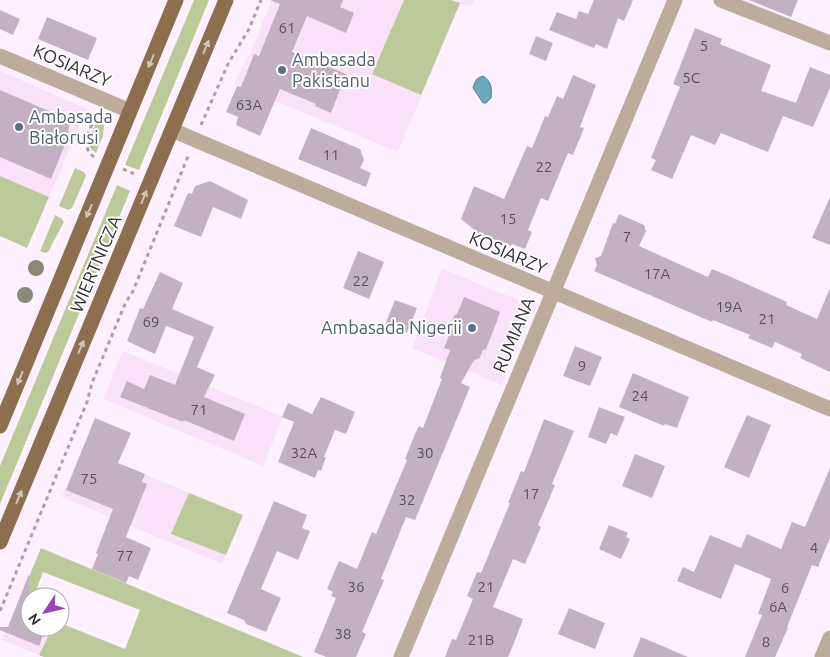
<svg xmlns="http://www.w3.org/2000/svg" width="830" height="657" viewBox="0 0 830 657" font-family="Ubuntu,sans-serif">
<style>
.built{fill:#fae1fa}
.green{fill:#bcca99}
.water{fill:#6ba7bd;stroke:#5a8294}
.building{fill:#c3b1c3}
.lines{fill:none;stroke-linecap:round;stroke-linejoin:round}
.path{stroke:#aa9faa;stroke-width:3;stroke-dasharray:4 4;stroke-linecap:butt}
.minor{stroke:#bdac9b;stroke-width:15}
.major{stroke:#8d6e4f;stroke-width:15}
.tree{fill:#8a8879}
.oneway{fill:#d1c5b9}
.service-dot{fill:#5c6f8a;stroke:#fff;stroke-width:2}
.labels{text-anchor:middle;stroke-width:4;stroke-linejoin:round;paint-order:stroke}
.number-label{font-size:15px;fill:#584e58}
.service-label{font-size:18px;fill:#4e5e75;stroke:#fff;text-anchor:start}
.street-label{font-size:18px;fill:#342d34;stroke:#fff}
</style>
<rect width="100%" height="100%" fill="#fff0ff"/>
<path class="built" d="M272,0H474L471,7L460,4L398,152L234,84L249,56Z
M0,71L87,109L49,197L0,176Z
M442,269L528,304L531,311L502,385L412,348Z
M123,351L283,417L263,466L103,399Z
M82,448L243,515L222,564L62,497Z
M40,589L64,598L60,610V597H30V627H53L39,655L2,640L23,591L37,592Z"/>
<path class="green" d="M194,0H209L139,170L125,165Z
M404,0H451L460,3L421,95L372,74Z
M97,121L104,125L103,136L96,153L90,148L89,139Z
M75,168L84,172L86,176L72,208L68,210L59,206Z
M0,176L49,197L27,248L0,236Z
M117,185L130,191L0,504V466Z
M55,215L62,219L64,222L48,252L45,253L40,251Z
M189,493L243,515L226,555L171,534Z
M41,548L303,657H44L39,655L53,627H60V623L125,649L140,610L43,572L37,588L40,589L31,593L23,591Z"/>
<path class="water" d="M483,76C492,82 492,88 491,98L486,103H483L473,88C475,81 476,78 483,76Z"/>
<path class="building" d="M270,0H343L340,7L354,13L346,33L307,16L292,52L346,74L331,113L315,106L316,104L280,89L260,136L236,125L238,117L226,112L237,86L241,87L254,54L259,56L280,4Z
M594,0H633L624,21L618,18L607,49L596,44L594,48L549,30L557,12L576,19L579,11L588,14Z
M749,0H798L791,17Z
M0,10L20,19L13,35L0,29Z
M47,17L97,38L88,60L38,39Z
M695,28L722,39L720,44L771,65L761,91L796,103L810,67L830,75V88L813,127L783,116L768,152L721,133L715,145L691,135L672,179L651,170L656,160L651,158L680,87L673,84Z
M536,36L553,43L546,61L529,54Z
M573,75L596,85L580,127L584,128L573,155L568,153L548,201L541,198L528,230L532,232L525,249L512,244L511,246L478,233L461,219L474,186L504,199L527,146L532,148L545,116L548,117L557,96L563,99Z
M0,90L65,118L63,122L69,125L68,137L51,179L0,157Z
M311,128L360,149L364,160L360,168L371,173L366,187L298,159Z
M210,181L248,200L241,219L213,207L201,237L174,226L188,193L192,194L195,186Z
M830,197V245L812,238Z
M619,214L644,225L646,231L639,246L708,277L712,269L731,277L787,302L786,305L817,319L830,288V372L800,358L802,354L775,342L772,348L748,338L750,335L713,320L712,322L594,271L597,265L595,258L601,256L613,223L615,224Z
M358,251L384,262L369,299L343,288Z
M160,272L183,283L172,309L214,327L197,367L215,375L204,397L245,414L234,441L184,420L183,422L120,397L127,381L144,389L150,375L175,385L194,337L166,326L155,354L127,341L140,308L143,309Z
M464,297L500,312L497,321L486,349L483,350L479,359L474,360L461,383L470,387L415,520L406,517L381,579L384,580L362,632L366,634L356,657H326L314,652L336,598L331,596L333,592L327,589L339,561L357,569L372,532L376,534L407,460L405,459L415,434L419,426L423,428L442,379L440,378L450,350L444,348L452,328L451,324L454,316L457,314Z
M395,300L417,308L407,333L385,325Z
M575,346L602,357L590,386L563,376Z
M633,373L689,397L677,428L665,424L664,426L619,407Z
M321,397L355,412L346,434L335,430L324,457H326L321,471L318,470L315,478L278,462L294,422L282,417L288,403L312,414Z
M599,407L625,417L617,436L611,433L606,444L588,437Z
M747,415L771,425L749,478L724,467Z
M95,418L131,433L118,463L145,474L142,482L147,484L126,537L151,548L138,580L129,576L126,583L92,569L98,554L96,553L113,509L66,490Z
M544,419L574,431L552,484L555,485L538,525L541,527L525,564L513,559L493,607L523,619L514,643L508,657H445L452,639L456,640L473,599L467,596L477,572L481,573L510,503H508L521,471L524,472Z
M635,454L665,466L652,498L622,486Z
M830,468V538L818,567L812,565L787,627L788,628L775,657H745L762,615L758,614L771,579L735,564L721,599L677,581L683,567L694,572L710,535L741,548L747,534L781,549L792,522L805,527Z
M274,501L307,515L302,528L310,531L298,560L277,551L261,589L281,598L266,632L246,624L244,620L227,613Z
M609,525L628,533L626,537L630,539L621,559L599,549Z
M29,574L30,627H46L39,646L0,630V627H8Z
M569,608L605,623L595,649L558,634Z
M641,637L688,657H633Z"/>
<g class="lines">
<path class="path" d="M201,125L228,64L249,29L261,0
M94,157C78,146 92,126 97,113
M123,169L135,174
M0,611L87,402L92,383L125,304L133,291L189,154"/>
<path class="minor" d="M721,0L830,43
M0,56L130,111
M172,130L830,409
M401,657L675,0
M822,657L830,638"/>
<path class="major" d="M0,426L176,0
M0,542L226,0"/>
</g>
<g class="tree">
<circle cx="36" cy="268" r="8"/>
<circle cx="25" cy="295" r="8"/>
</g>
<defs><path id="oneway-solid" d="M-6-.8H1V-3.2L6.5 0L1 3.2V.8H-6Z" transform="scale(1.25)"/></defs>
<g class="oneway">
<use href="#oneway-solid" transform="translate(206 47) rotate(-67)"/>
<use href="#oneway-solid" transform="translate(151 61) rotate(113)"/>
<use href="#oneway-solid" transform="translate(144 197) rotate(-68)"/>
<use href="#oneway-solid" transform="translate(89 211) rotate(113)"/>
<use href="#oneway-solid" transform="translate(81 347) rotate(-67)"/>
<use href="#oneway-solid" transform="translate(20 378) rotate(112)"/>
<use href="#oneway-solid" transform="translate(19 497) rotate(-67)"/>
</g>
<g class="service-dot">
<circle cx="282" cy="70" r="5"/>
<circle cx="19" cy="127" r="5"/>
<circle cx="472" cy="328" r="5"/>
</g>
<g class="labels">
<g class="number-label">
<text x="287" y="33">61</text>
<text x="704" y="51">5</text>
<text x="691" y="83">5C</text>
<text x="249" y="110">63A</text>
<text x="331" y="160">11</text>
<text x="544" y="172">22</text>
<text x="508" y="224">15</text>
<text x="627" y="242">7</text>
<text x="657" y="279">17A</text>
<text x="361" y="286">22</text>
<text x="729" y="312">19A</text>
<text x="767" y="324">21</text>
<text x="151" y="327">69</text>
<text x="582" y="371">9</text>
<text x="640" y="401">24</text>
<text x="199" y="415">71</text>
<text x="304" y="458">32A</text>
<text x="425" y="458">30</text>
<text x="89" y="484">75</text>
<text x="531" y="499">17</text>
<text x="407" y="505">32</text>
<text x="814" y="553">4</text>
<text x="125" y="561">77</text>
<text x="356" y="592">36</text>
<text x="486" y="592">21</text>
<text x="785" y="593">6</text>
<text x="778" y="612">6A</text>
<text x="343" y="639">38</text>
<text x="481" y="645">21B</text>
<text x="766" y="647">8</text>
</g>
<g class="service-label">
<text x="292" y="66">Ambasada<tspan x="292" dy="21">Pakistanu</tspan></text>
<text x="29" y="123">Ambasada<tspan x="29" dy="21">Białorusi</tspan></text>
<text x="462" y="334" text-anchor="end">Ambasada Nigerii</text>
</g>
<g class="street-label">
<text transform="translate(72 66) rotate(23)" y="6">KOSIARZY</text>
<text transform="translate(508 253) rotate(23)" y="6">KOSIARZY</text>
<text transform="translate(96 264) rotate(-67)" y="6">WIERTNICZA</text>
<text transform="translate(514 335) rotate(-67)" y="6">RUMIANA</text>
</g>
</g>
<g transform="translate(45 612) rotate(235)"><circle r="24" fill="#ffffff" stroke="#aeabae"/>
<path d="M0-4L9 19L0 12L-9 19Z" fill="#9847b7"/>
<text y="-8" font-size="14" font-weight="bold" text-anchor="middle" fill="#342d34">N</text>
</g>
</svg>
